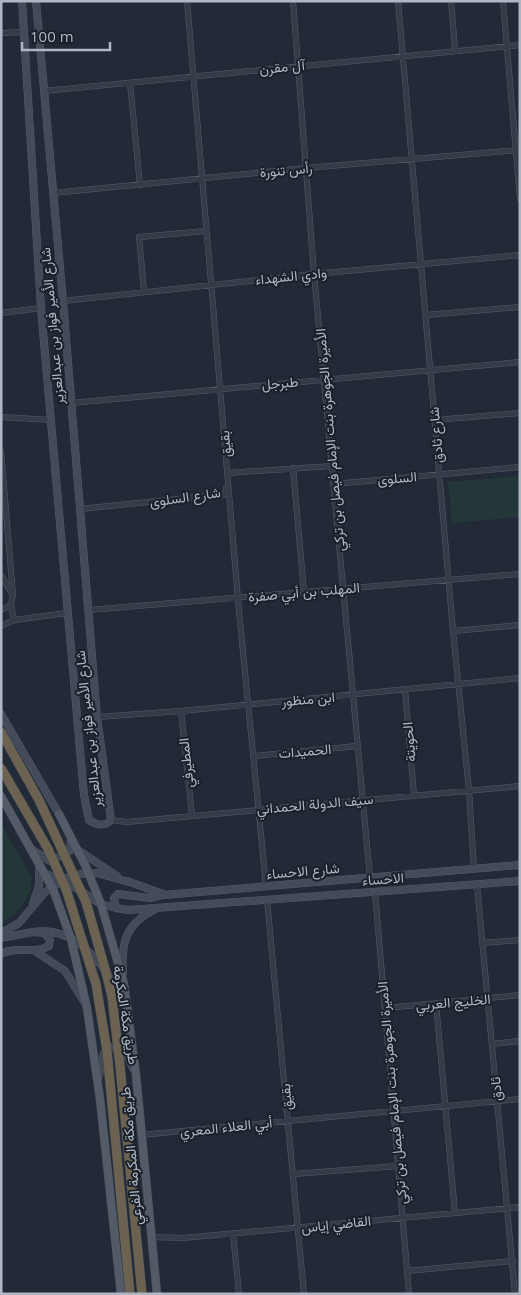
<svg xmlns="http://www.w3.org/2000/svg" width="521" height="1295" viewBox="0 0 521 1295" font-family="'Open Sans',Vazirmatn,sans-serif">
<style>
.green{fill:#243738}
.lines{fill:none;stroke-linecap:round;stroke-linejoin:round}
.minor-casing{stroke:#525a64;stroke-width:6}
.secondary-casing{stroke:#525a64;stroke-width:8}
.primary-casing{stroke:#3e4550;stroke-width:9}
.minor{stroke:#353c47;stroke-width:5}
.secondary{stroke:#434b5a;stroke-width:7}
.primary{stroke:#535b67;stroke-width:8}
.motorway-bridge-casing{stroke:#3f4751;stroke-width:10;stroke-linecap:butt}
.motorway-bridge{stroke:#6c6252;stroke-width:9}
.labels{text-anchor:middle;stroke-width:4;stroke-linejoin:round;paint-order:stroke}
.street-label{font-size:14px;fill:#afb7c3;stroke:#1a212b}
</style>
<rect width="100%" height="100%" fill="#212a36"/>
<path class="green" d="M520,476V517L452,523L448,482Z
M1,824L32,877L30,892L20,909L1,925Z"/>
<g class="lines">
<g class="minor-casing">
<path id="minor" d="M187,1L239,611L266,886
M293,1L314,274L370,878
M398,1L453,631L469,791L474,869
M451,1L455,50
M503,1L520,199
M1,33L24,32
M130,83L140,185
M44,91L520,45
M53,193L306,168L520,150
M144,291L139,237L206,231
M63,301L314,274L520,255
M1,313L41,308
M426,315L520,307
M71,403L520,362
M1,417L51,420
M435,420L520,413
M1,451L13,595L11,605L14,620
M293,468L304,592
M227,474V473L332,466
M334,484L520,467
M80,509L226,494V488
M1,575L11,592
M1,610L11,605
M89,610L520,574
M1,626L14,620L67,613
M453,631L520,625
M405,690L414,795
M181,711L192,815
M97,717L181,711L520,678
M253,756L357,746
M111,820L127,822L520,786
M477,885L515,1294
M375,892L409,1294
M267,900L304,1294
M483,943L520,940
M436,1003L455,1213
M386,1008L520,995
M492,1044L520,1041
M141,1135L520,1099
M293,1174L398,1166
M233,1233L239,1294
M151,1237L183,1238L520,1207
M407,1271L513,1261"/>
</g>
<g class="secondary-casing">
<path id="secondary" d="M22,1L41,308L84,795L89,820C96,825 105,827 111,820L97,717L63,301L36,1
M1,714L59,814
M31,849L50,861L70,851L71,837
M78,850L117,876
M520,865L163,895L150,898L118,894L114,898L116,908L128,910L520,881
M43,872L77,889L101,904L116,908
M127,881L163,894
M33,903L39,886V865
M33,932C78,925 106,968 125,1002
M1,933L19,923L45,892L67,878L80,874L97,873L129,882
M1,938L33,932L44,933L50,939L49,946C34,955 17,945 1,954
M35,951L65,971L85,1003
M123,973C121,944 125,924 154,910
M98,1079L104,1053L113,1047L124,1049L134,1070"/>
</g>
<g class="primary-casing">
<path id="primary" d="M1,796L53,889L71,939L87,1008L100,1099L121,1294
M59,814L86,867L101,904L124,984L136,1075L157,1294"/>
</g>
<use href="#minor" class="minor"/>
<use href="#secondary" class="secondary"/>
<use href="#primary" class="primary"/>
<g class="motorway-bridge-casing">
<path id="motorway-bridge" d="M1,732L39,800L86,902L107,976L112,997L120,1066L142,1294
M1,768L48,849L66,889L96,984L107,1051L130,1294"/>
</g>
<use href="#motorway-bridge" class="motorway-bridge"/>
</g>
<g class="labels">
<g class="street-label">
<text transform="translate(282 67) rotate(-6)" y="5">آل مقرن</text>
<text transform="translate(286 170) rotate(-5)" y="5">رأس تنورة</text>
<text transform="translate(291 276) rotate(-6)" y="5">وادي الشهداء</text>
<text transform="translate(52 326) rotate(-95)" y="5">شارع الأمير فواز بن عبدالعزير</text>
<text transform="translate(280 383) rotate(-5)" y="5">طبرجل</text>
<text transform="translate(436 435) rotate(-95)" y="5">شارع ثادق</text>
<text transform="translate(330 440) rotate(-95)" y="5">الأميرة الجوهرة بنت الإمام فيصل بن تركي</text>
<text transform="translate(225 444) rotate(-94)" y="5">بقيق</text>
<text transform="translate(397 478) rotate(-5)" y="5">السلوى</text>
<text transform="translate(185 497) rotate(-8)" y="5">شارع السلوى</text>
<text transform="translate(304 592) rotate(-5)" y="5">المهلب بن أبي صفرة</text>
<text transform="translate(308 699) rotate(-5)" y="5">ابن منظور</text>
<text transform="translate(88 729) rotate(-96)" y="5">شارع الأمير فواز بن عبدالعزير</text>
<text transform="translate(409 742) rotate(-95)" y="5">الحويتة</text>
<text transform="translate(305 751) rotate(-5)" y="5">الحميدات</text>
<text transform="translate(186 763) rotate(-96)" y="5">المطيرفي</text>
<text transform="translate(315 804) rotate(-5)" y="5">سيف الدولة الحمداني</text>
<text transform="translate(303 871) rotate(-5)" y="5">شارع الاحساء</text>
<text transform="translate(383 879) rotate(-4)" y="5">الاحساء</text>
<text transform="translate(453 1002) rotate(-5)" y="5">الخليج العربي</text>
<text transform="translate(126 1015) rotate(81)" y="5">طريق مكة المكرمة</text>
<text transform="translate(496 1089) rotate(-95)" y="5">ثادق</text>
<text transform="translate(392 1093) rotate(-95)" y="5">الأميرة الجوهرة بنت الإمام فيصل بن تركي</text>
<text transform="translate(286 1097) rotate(-95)" y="5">بقيق</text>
<text transform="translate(226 1127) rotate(-6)" y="5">أبي العلاء المعري</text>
<text transform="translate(131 1156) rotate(-95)" y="5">طريق مكة المكرمة الفرعي</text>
<text transform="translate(336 1224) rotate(-6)" y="5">القاضي إياس</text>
</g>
</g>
<rect width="521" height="1295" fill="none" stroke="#afb7c3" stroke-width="5"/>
<path d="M22 42v8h88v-8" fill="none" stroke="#afb7c3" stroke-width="2.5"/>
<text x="30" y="42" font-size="15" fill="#afb7c3" stroke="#1a212b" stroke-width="4" paint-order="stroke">100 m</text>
</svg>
